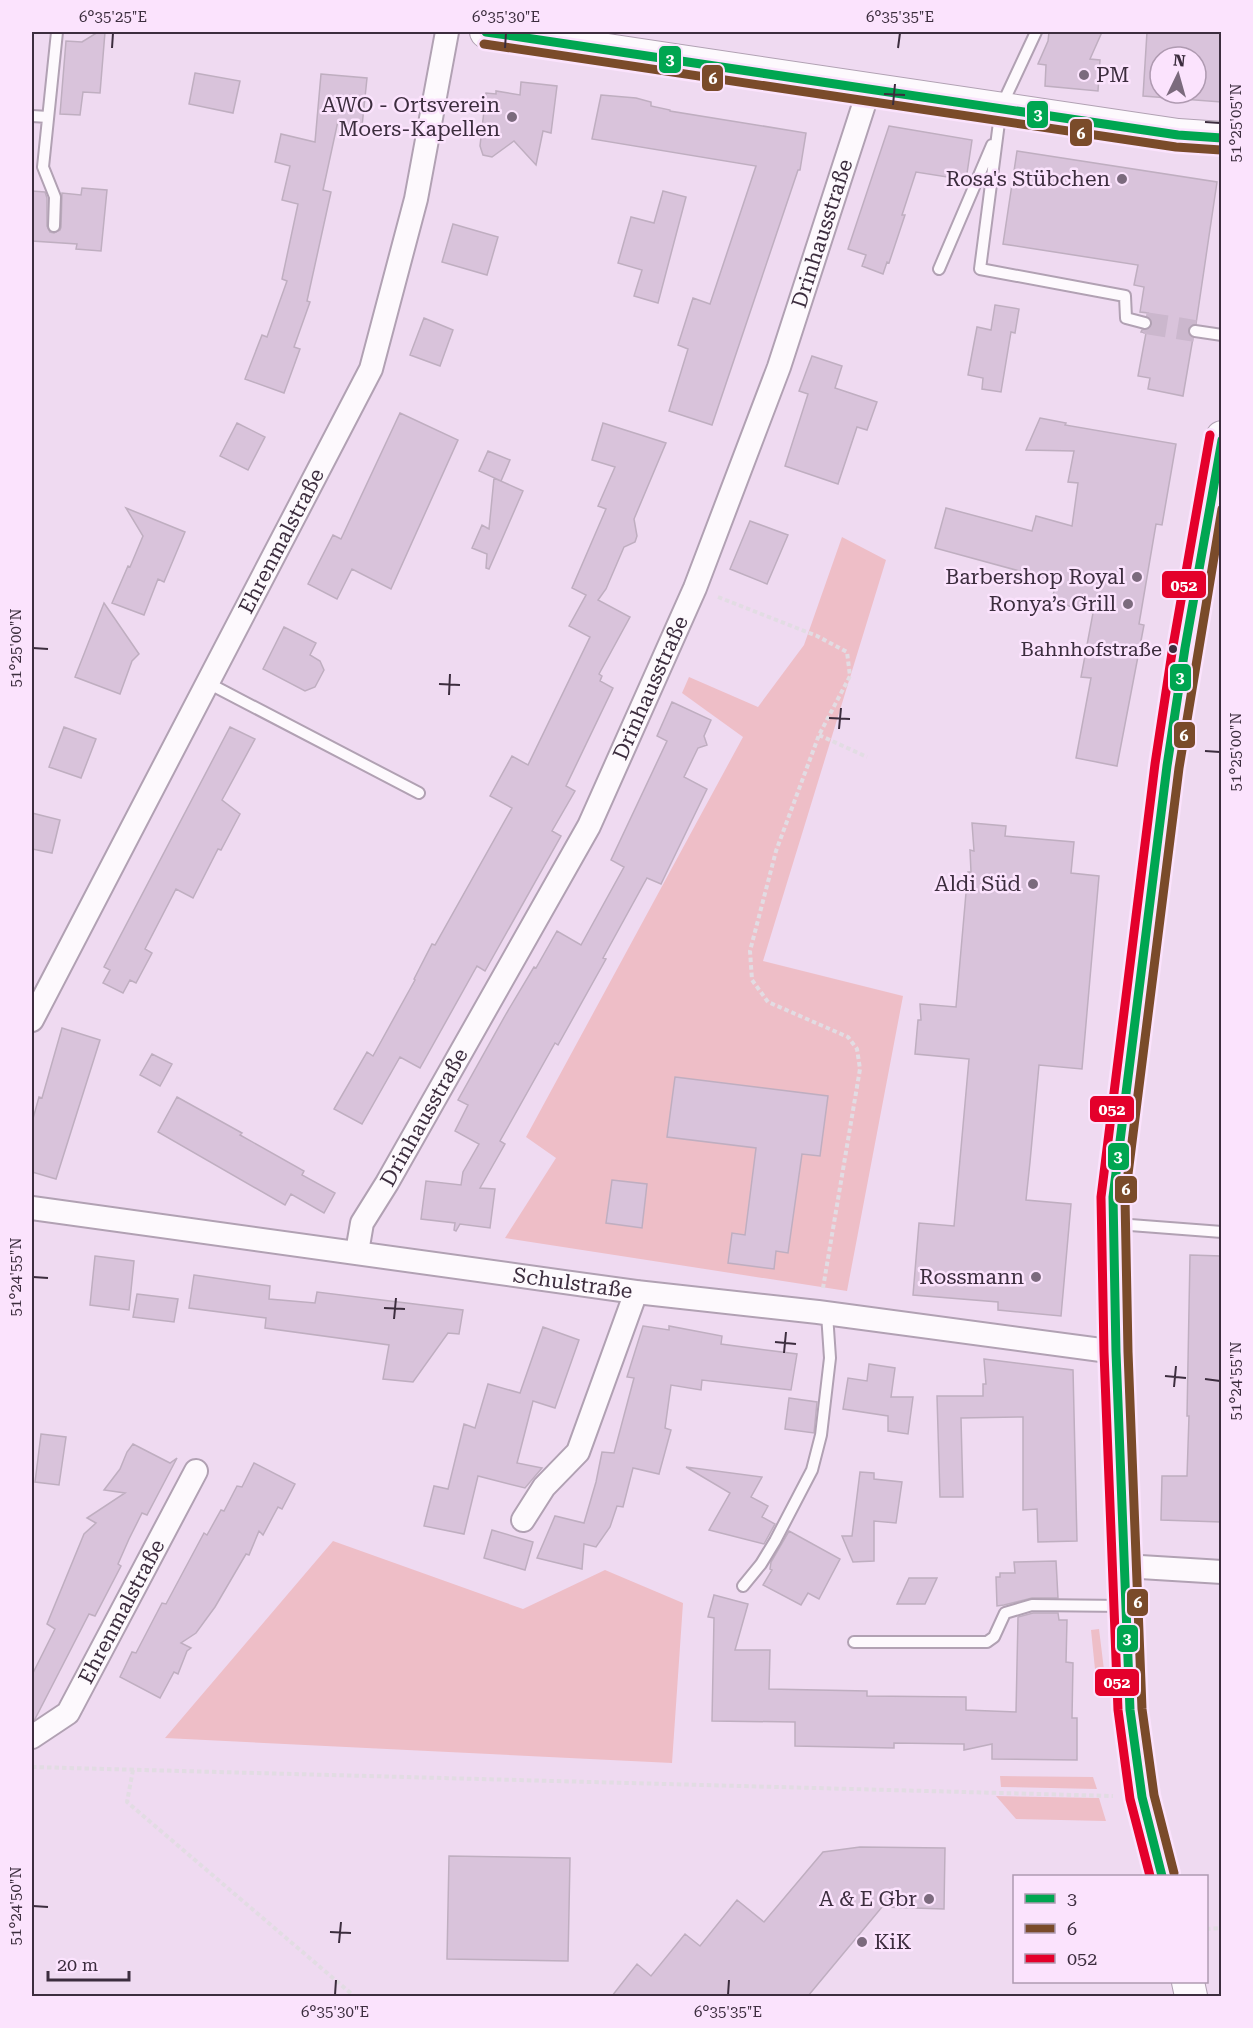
<svg xmlns="http://www.w3.org/2000/svg" width="1253" height="2028" viewBox="0 0 1253 2028" font-family="'Roboto Serif',serif">
<style>
.green{fill:#eebec7}
.building{fill:#d9c3db;stroke:#bfaec0;stroke-width:1.5;fill-rule:evenodd}
.lines{fill:none;stroke-linecap:round;stroke-linejoin:round}
.street-tunnel{stroke:#cbb7cd;stroke-width:22;stroke-dasharray:22 11;stroke-linecap:butt}
.lane-casing{stroke:#b1a1b3;stroke-width:14}
.street-casing{stroke:#b1a1b3;stroke-width:26}
.secondary-casing{stroke:#b1a1b3;stroke-width:34}
.path{stroke:#e2dce3;stroke-width:4;stroke-dasharray:4.5 3;stroke-linecap:butt}
.lane{stroke:#fdf9fd;stroke-width:10}
.street{stroke:#fdf9fd;stroke-width:22}
.secondary{stroke:#fdf9fd;stroke-width:32}
.bus-1-casing{stroke:#fbe3fd;stroke-width:14}
.bus-2-casing{stroke:#fbe3fd;stroke-width:14}
.bus-3-casing{stroke:#fbe3fd;stroke-width:14}
.bus-1{stroke:#00a651;stroke-width:9}
.bus-2{stroke:#7a4b2a;stroke-width:9}
.bus-3{stroke:#e4002b;stroke-width:9}
.ticks{fill:none;stroke:#3c2d3e;stroke-width:2}
.poi-dot{fill:#7b6a7d;stroke:#fbe3fd;stroke-width:2}
.bus-dot{fill:#3c2d3e;stroke:#fbe3fd;stroke-width:2}
.labels{text-anchor:middle;stroke-width:5;stroke-linejoin:round;paint-order:stroke}
.bus-label{font-size:20px;fill:#3c2d3e;stroke:#fbe3fd;text-anchor:end}
.poi-label{font-size:21px;fill:#3c2d3e;stroke:#fbe3fd;text-anchor:end}
.street-label{font-size:21px;fill:#3c2d3e;stroke:#fbe3fd}
.line-badge{stroke:#fbe3fd;stroke-width:2}
.badge-label{font-size:16px;text-anchor:middle;font-weight:bold;fill:#fff}
.neatline{fill:none;stroke:#3c2d3e;stroke-width:2}
.ticks-label{font-size:15px;text-anchor:middle;fill:#3c2d3e}
</style>
<rect width="100%" height="100%" fill="#efdaf1"/>
<path class="green" d="M842,537L886,560L763,961L903,996L847,1291L505,1238L556,1158L526,1137L743,737L682,693L689,677L758,707L804,645Z
M333,1541L523,1609L605,1570L683,1603L672,1763L165,1738Z
M1099,1629L1105,1678L1096,1679L1091,1630Z
M1000,1776L1093,1777L1097,1789L1001,1787Z
M996,1796L1099,1798L1106,1821L1016,1819Z"/>
<path class="building" d="M98,32H105L100,93L83,92L80,115L60,114L66,41L82,42Z
M1049,32H1102L1090,59L1100,60L1098,91L1045,86L1046,65L1038,64L1048,41Z
M1147,32H1221V102L1143,96ZM1160,57H1196V93H1160Z
M195,73L240,81L233,113L189,104Z
M321,74L367,78L361,136L338,121L323,190L331,192L307,301L310,302L294,347L300,349L284,393L245,379L262,335L267,337L287,281L282,279L298,204L282,200L290,166L275,162L281,134L315,142Z
M521,82L557,86L551,133L543,131L536,165L514,141L492,157L483,155L480,146L486,93L496,94V91L520,95Z
M601,95L636,98L651,102V106L670,110V111L806,133L800,170H798L712,425L669,411L688,349L678,345L693,298L710,304L756,166L592,139Z
M889,126L972,140L966,180L916,172L902,215H905L889,263L887,262L883,274L862,266L866,255L848,249Z
M1017,151L1217,182L1196,324H1192L1188,329V334L1193,338L1183,396L1148,389L1150,378L1138,376L1146,333L1141,332L1142,330L1150,329L1152,322L1147,316L1148,313L1140,312L1144,287L1134,285L1138,265L1003,244Z
M82,188L107,190L101,251L76,249L77,244L32,241V191L45,192L47,198V226L50,232L54,233L60,230L61,227L62,193L81,195Z
M663,191L686,197L658,303L634,296L642,270L618,263L631,217L654,223Z
M453,224L498,237L487,275L442,262Z
M995,305L1019,309L1015,333L1011,332L1001,392L982,389L983,378L968,375L977,327L991,330Z
M424,318L453,330L440,366L410,355Z
M812,356L842,366L835,388L877,402L867,430L857,427L838,484L785,466L808,394L799,391Z
M400,413L458,440L391,589L352,569L337,599L308,584L333,535L341,539Z
M1040,418L1066,423L1065,425L1176,444L1162,525L1156,524L1139,624L1144,625L1117,766L1076,758L1091,678L1081,677L1093,613L1052,601L1056,581L935,548L946,508L1032,531L1036,516L1072,526L1078,483L1068,482L1074,451L1026,450Z
M237,423L265,437L248,470L220,456Z
M603,423L666,443L634,519L637,536L635,542L624,547L606,589L598,600L630,617L599,674L602,676L600,681L613,688L566,786L575,791L552,831L561,836L485,971L477,966L420,1068L400,1057L362,1124L334,1109L367,1052L373,1056L415,980L414,979L432,944L435,945L512,808L490,796L512,756L528,765L590,637L569,626L586,595L572,588L606,509L598,506L615,467L592,460Z
M488,451L510,460L501,481L479,471Z
M494,478L523,491L489,569L486,568L487,554L472,548L482,525L489,529Z
M126,508L185,532L164,582L158,579L144,615L112,603L128,566L130,567L143,536Z
M750,521L788,535L767,584L730,569Z
M104,603L139,654L132,661L120,694L75,677Z
M284,627L316,643L310,655L320,661L324,670L315,687L305,691L263,669Z
M672,702L711,720L704,736L707,745L698,748L684,777L707,789L661,884L647,878L603,958L606,959L558,1045L555,1043L500,1141L505,1144L480,1188L495,1189L490,1228L460,1224L456,1231L454,1230L455,1223L421,1219L426,1181L461,1185L463,1172L479,1144L455,1131L468,1105L458,1100L506,1014L534,967L536,968L557,931L581,945L624,867L611,860L667,741L657,736Z
M64,727L96,739L81,778L49,767Z
M230,727L255,739L222,800L240,814L221,850L218,849L193,898L176,889L145,949L152,953L136,983L130,980L123,993L103,983L110,970L104,967Z
M32,813L60,820L52,853L32,849Z
M972,823L1006,826L1005,836L1074,842L1071,873L1099,876L1082,1069L1039,1065L1030,1162L1026,1200L1071,1204L1061,1316L998,1310V1302L913,1295L919,1223L954,1226L969,1059L915,1054L918,1020H921L920,1004L956,1007L966,893H971L968,872H971L970,850L974,851Z
M62,1028L100,1040L56,1179L32,1172V1122L39,1097L42,1098Z
M152,1054L172,1064L160,1086L140,1075Z
M675,1077L828,1096L820,1156L802,1154L788,1253L776,1251L774,1269L728,1263L732,1233L745,1235L756,1148L667,1137Z
M177,1097L242,1133L240,1135L304,1171L302,1175L335,1193L324,1213L291,1194L285,1205L158,1132Z
M612,1180L647,1184L642,1228L606,1223Z
M1190,1255L1221,1256V1522L1161,1520L1162,1476H1187L1189,1416H1187Z
M95,1256L134,1261L129,1310L90,1305Z
M194,1275L270,1286L269,1299L315,1303L317,1292L463,1310L459,1334L448,1333L413,1382L383,1379L389,1345L265,1328L266,1318L189,1308Z
M137,1294L178,1299L174,1322L133,1317Z
M643,1326L669,1330V1326L722,1336L721,1344L797,1354L791,1390L702,1380L701,1390L671,1385L665,1428L671,1430L659,1474L633,1468L623,1507L617,1506L610,1527L596,1547L584,1544L582,1569L537,1558L555,1516L584,1523L596,1482L602,1452L614,1453L634,1378L627,1377Z
M543,1327L579,1340L555,1408L533,1401L517,1463L542,1468L525,1488L478,1476L464,1534L424,1526L434,1486L448,1489L464,1424L475,1428L488,1384L520,1393Z
M984,1359L1073,1370L1077,1541L1038,1542L1037,1509L1023,1510V1417L961,1418L963,1497H940L937,1396H983V1384H986Z
M869,1364L895,1368L891,1397H913L908,1434L888,1431V1416L843,1409L848,1378L867,1381Z
M789,1398L817,1402L814,1433L785,1429Z
M41,1434L66,1437L59,1485L35,1482Z
M133,1444L170,1463L177,1458L147,1515L142,1513L129,1539L118,1564L121,1566L95,1616L89,1614L35,1719L32,1721V1675L55,1629L47,1624L84,1534L96,1523L87,1518L125,1493L104,1490L120,1469L127,1452Z
M254,1463L295,1484L282,1509L278,1507L263,1535L259,1531L249,1555L246,1554L215,1607L196,1633L181,1643L191,1648L187,1651L178,1674L174,1672L160,1698L120,1677L132,1652L136,1653L162,1603L166,1604L204,1533L207,1535L221,1510L224,1511L237,1486L242,1487Z
M686,1467L762,1477L751,1497L768,1506L762,1517L775,1524L764,1544L709,1530L730,1493Z
M860,1472L874,1473V1479L902,1482L896,1523L874,1521V1561L853,1562L842,1536H852Z
M492,1530L533,1542L525,1570L484,1558Z
M789,1531L840,1559L819,1599L808,1593L801,1605L763,1585L772,1570L770,1569L771,1562Z
M1056,1561L1058,1598H1032L1004,1605L997,1606L996,1577H1000V1573H1015L1014,1562Z
M909,1578H937L925,1604H897Z
M714,1595L748,1604L735,1650H770L769,1689L867,1691V1696L966,1697V1710L1016,1712L1018,1617L1033,1613H1058L1059,1620H1067L1066,1662L1073,1663L1072,1718H1077V1760L992,1759V1744L964,1750V1744L894,1743V1748L795,1746V1722L712,1721L714,1618L708,1617Z
M860,1847L945,1848L944,1909L882,1907L808,1996H612L637,1964L651,1976L685,1934L700,1946L737,1900L764,1922L823,1852Z
M449,1856L570,1858L568,1961L447,1959Z"/>
<g class="lines">
<path class="street-tunnel" d="M1145,323L1195,331"/>
<g class="lane-casing">
<path id="lane" d="M1036,32L1001,107L980,269L1125,296L1126,318L1145,323
M32,116L48,117
M54,226L55,197L43,167L57,32
M939,269L992,145
M1195,331L1222,335
M208,683L419,793
M1117,1224L1222,1232
M743,1586L761,1564L775,1541L812,1470L821,1435L830,1358L827,1314
M854,1642H987L994,1637L1005,1613L1032,1605L1124,1606"/>
</g>
<g class="street-casing">
<g id="street">
<path id="s1" d="M32,1020L371,369L416,199L447,32"/>
<path id="s2" d="M32,1208L636,1292L818,1312L1116,1352"/>
<path id="s3" d="M357,1252L362,1223L387,1183L589,826L695,588L779,367L869,89"/>
<path d="M523,1520L544,1487L578,1452L636,1292"/>
<path d="M1124,1566L1222,1572"/>
<path id="s4" d="M32,1737L68,1713L196,1471"/>
</g>
</g>
<g class="secondary-casing">
<path id="secondary" d="M486,32L1178,135L1222,138
M1162,1876L1142,1797L1130,1710L1116,1352L1113,1197L1167,766L1185,648L1222,437
M1188,1982L1191,1996"/>
</g>
<path class="path" d="M718,597L817,636L847,652L850,676L819,735L776,851L750,951L752,980L768,1002L848,1037L857,1049L860,1069L823,1288
M819,735L867,757
M32,1767L1113,1796
M133,1770L127,1802L354,1996
M1206,1929L1222,1928"/>
<use href="#lane" class="lane"/>
<use href="#street" class="street"/>
<use href="#secondary" class="secondary"/>
<g class="bus-1-casing">
<path id="bus-1" d="M486,32L1178,135L1222,138
M1162,1876L1142,1797L1130,1710L1116,1352L1113,1197L1167,766L1185,648L1222,440"/>
</g>
<g class="bus-2-casing">
<path id="bus-2" d="M484,44L1176,147L1221,150
M1174,1873L1154,1795L1142,1709L1128,1352L1125,1198L1179,768L1222,509"/>
</g>
<g class="bus-3-casing">
<path id="bus-3" d="M1150,1876L1130,1799L1118,1710L1104,1352L1101,1197L1155,764L1173,646L1210,435"/>
</g>
<use href="#bus-1" class="bus-1"/>
<use href="#bus-2" class="bus-2"/>
<use href="#bus-3" class="bus-3"/>
</g>
<path class="ticks" d="M112,48L113,33M505,48L506,33M898,48L900,33M884,94L905,95M893,105L895,84M1205,122L1220,123M33,648L48,649M439,684L460,685M449,695L450,674M829,718L850,719M839,729L841,708M1205,751L1220,752M33,1277L48,1278M384,1308L405,1309M394,1319L396,1298M775,1342L796,1344M784,1353L786,1332M1165,1376L1186,1378M1205,1379L1220,1381M1174,1387L1176,1366M33,1906L48,1907M330,1932L351,1933M339,1943L341,1922M335,1995L336,1980M728,1995L729,1980"/>
<g class="poi-dot">
<circle cx="1084" cy="75" r="6"/>
<circle cx="512" cy="117" r="6"/>
<circle cx="1122" cy="179" r="6"/>
<circle cx="1137" cy="577" r="6"/>
<circle cx="1128" cy="604" r="6"/>
<circle cx="1033" cy="884" r="6"/>
<circle cx="1036" cy="1277" r="6"/>
<circle cx="929" cy="1899" r="6"/>
<circle cx="862" cy="1942" r="6"/>
</g>
<circle class="bus-dot" cx="1173" cy="649" r="5"/>
<g class="labels">
<g class="bus-label">
<text x="1162" y="656">Bahnhofstraße</text>
</g>
<g class="poi-label">
<text x="1096" y="82" text-anchor="start">PM</text>
<text x="500" y="112">AWO - Ortsverein<tspan x="500" dy="24">Moers-Kapellen</tspan></text>
<text x="1110" y="186">Rosa's Stübchen</text>
<text x="1125" y="584">Barbershop Royal</text>
<text x="1116" y="611">Ronya’s Grill</text>
<text x="1021" y="891">Aldi Süd</text>
<text x="1024" y="1284">Rossmann</text>
<text x="917" y="1906">A &amp; E Gbr</text>
<text x="874" y="1949" text-anchor="start">KiK</text>
</g>
<g class="street-label">
<text dy="7" stroke="none"><textPath href="#s3" startOffset="1124">Drinhausstraße</textPath></text>
<text dy="7" stroke="none"><textPath href="#s1" startOffset="540">Ehrenmalstraße</textPath></text>
<text dy="7" stroke="none"><textPath href="#s3" startOffset="638">Drinhausstraße</textPath></text>
<text dy="7" stroke="none"><textPath href="#s3" startOffset="152">Drinhausstraße</textPath></text>
<text dy="7" stroke="none"><textPath href="#s2" startOffset="546">Schulstraße</textPath></text>
<text dy="7" stroke="none"><textPath href="#s4" startOffset="158">Ehrenmalstraße</textPath></text>
</g>
</g>
<g class="line-badge">
<rect x="658" y="45" width="24" height="29" rx="6" fill="#00a651"/>
<rect x="701" y="64" width="23" height="28" rx="6" fill="#7a4b2a"/>
<rect x="1026" y="100" width="23" height="29" rx="6" fill="#00a651"/>
<rect x="1069" y="118" width="24" height="29" rx="6" fill="#7a4b2a"/>
<rect x="1161" y="570" width="46" height="29" rx="6" fill="#e4002b"/>
<rect x="1169" y="663" width="23" height="29" rx="6" fill="#00a651"/>
<rect x="1173" y="721" width="23" height="28" rx="6" fill="#7a4b2a"/>
<rect x="1089" y="1095" width="46" height="28" rx="6" fill="#e4002b"/>
<rect x="1107" y="1142" width="23" height="29" rx="6" fill="#00a651"/>
<rect x="1114" y="1175" width="24" height="29" rx="6" fill="#7a4b2a"/>
<rect x="1126" y="1588" width="23" height="29" rx="6" fill="#7a4b2a"/>
<rect x="1116" y="1624" width="23" height="29" rx="6" fill="#00a651"/>
<rect x="1094" y="1668" width="46" height="29" rx="6" fill="#e4002b"/>
</g>
<g class="badge-label">
<text x="670" y="65">3</text>
<text x="713" y="84">6</text>
<text x="1038" y="120">3</text>
<text x="1081" y="139">6</text>
<text x="1184" y="591">052</text>
<text x="1180" y="683">3</text>
<text x="1184" y="741">6</text>
<text x="1112" y="1115">052</text>
<text x="1118" y="1162">3</text>
<text x="1126" y="1195">6</text>
<text x="1138" y="1608">6</text>
<text x="1127" y="1644">3</text>
<text x="1117" y="1688">052</text>
</g>
<rect width="1253" height="2028" fill="none" stroke="#fbe3fd" stroke-width="66"/>
<rect x="1013" y="1875" width="195" height="108" fill="#fbe3fd" stroke="#af9ab1" stroke-width="1.5"/>
<rect x="1025" y="1894" width="30" height="9" fill="#00a651" stroke="#af9ab1" stroke-width="1.5"/>
<text x="1067" y="1905" font-size="18" fill="#3c2d3e">3</text>
<rect x="1025" y="1924" width="30" height="9" fill="#7a4b2a" stroke="#af9ab1" stroke-width="1.5"/>
<text x="1067" y="1935" font-size="18" fill="#3c2d3e">6</text>
<rect x="1025" y="1954" width="30" height="9" fill="#e4002b" stroke="#af9ab1" stroke-width="1.5"/>
<text x="1067" y="1965" font-size="18" fill="#3c2d3e">052</text>
<g transform="translate(1178 75) rotate(5)"><circle r="28" fill="#fbe3fd" stroke="#af9ab1" stroke-width="1.5"/>
<path d="M0-4.5L10 22L0 15L-10 22Z" fill="#7b6a7d"/>
<text y="-9" font-size="16" font-weight="bold" text-anchor="middle" fill="#3c2d3e">N</text>
</g>
<path d="M48 1971v9h81v-9" fill="none" stroke="#3c2d3e" stroke-width="3"/>
<text x="57" y="1971" font-size="18" fill="#3c2d3e" stroke="#fbe3fd" stroke-width="4.5" paint-order="stroke">20 m</text>
<rect x="33" y="33" width="1187" height="1962" class="neatline"/>
<g class="ticks-label">
<text x="113" y="22">6°35'25"E</text>
<text x="506" y="22">6°35'30"E</text>
<text x="900" y="22">6°35'35"E</text>
<text transform="translate(1236 123) rotate(-90)" y="5">51°25'05"N</text>
<text transform="translate(16 648) rotate(-90)" y="5">51°25'00"N</text>
<text transform="translate(1236 752) rotate(-90)" y="5">51°25'00"N</text>
<text transform="translate(16 1277) rotate(-90)" y="5">51°24'55"N</text>
<text transform="translate(1236 1381) rotate(-90)" y="5">51°24'55"N</text>
<text transform="translate(16 1906) rotate(-90)" y="5">51°24'50"N</text>
<text x="335" y="2017">6°35'30"E</text>
<text x="728" y="2017">6°35'35"E</text>
</g>
</svg>
